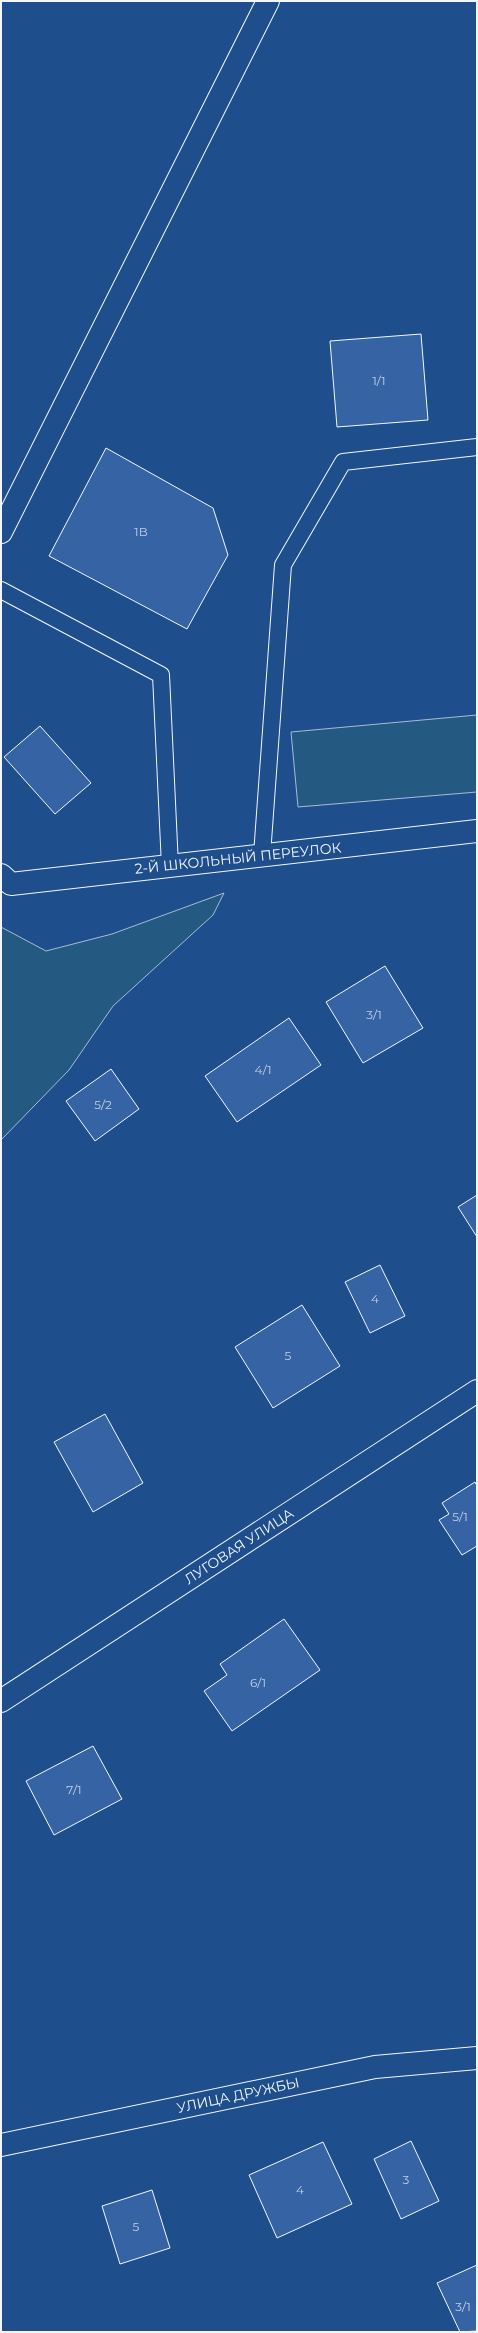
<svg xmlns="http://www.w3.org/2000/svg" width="478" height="2333" viewBox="0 0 478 2333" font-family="Montserrat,sans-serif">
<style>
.green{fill:#245a82;stroke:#a8bbd7}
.building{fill:#3563a3;stroke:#f2f6ff}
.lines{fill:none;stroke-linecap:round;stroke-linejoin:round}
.lane-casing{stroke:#f2f6ff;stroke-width:18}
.street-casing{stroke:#f2f6ff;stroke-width:24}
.secondary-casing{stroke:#f2f6ff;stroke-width:24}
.lane{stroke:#1f4e8c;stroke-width:16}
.street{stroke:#1f4e8c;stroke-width:22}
.secondary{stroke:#1f4e8c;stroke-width:22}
.labels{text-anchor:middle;stroke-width:3;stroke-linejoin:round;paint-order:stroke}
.number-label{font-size:12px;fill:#c3d1e8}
.street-label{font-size:14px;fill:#f2f6ff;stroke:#1f4e8c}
</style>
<rect width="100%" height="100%" fill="#1f4e8c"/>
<path class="green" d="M477,715V792L298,807L291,732Z
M224,893L213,915L113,1006L69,1070L1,1140V927L46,951L112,934Z"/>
<path class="building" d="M421,334L428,420L337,427L330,341Z
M106,448L213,508L228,555L187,629L49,556Z
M40,726L91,783L55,814L4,757Z
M385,966L423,1028L363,1063L326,1002Z
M289,1018L321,1065L237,1122L205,1076Z
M111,1069L139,1109L95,1141L66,1101Z
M477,1195V1237L458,1207Z
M380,1265L405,1316L370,1333L345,1282Z
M302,1305L340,1366L273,1408L235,1347Z
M105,1414L143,1483L93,1512L54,1442Z
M475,1482L477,1486V1546L462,1555L439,1520L449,1514L442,1503Z
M284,1619L320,1670L232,1731L204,1691L227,1675L220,1664Z
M93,1746L122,1799L54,1835L26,1781Z
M411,2141L439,2201L401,2219L374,2159Z
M323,2142L352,2204L277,2238L249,2175Z
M152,2190L170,2248L120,2264L102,2206Z
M477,2265V2331L460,2332L437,2283Z"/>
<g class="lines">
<g class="lane-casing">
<path id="lane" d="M1,590L161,675L170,866
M262,855L283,565L343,462L477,447"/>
</g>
<g class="street-casing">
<path id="street" d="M1,875L11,884L477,831
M1,1701L477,1391
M1,2145L375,2067L477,2058"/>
</g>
<g class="secondary-casing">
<path id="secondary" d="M1,532L268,1"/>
</g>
<use href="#lane" class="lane"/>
<use href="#street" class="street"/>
<use href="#secondary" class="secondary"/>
</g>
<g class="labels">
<g class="number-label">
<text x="379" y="385">1/1</text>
<text x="141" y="536">1В</text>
<text x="374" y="1019">3/1</text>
<text x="263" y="1074">4/1</text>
<text x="103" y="1109">5/2</text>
<text x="375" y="1303">4</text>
<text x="288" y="1360">5</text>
<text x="460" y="1521">5/1</text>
<text x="258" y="1687">6/1</text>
<text x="74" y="1794">7/1</text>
<text x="406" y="2184">3</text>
<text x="300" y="2194">4</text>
<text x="136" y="2231">5</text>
<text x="463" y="2311">3/1</text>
</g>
<g class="street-label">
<text transform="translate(238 858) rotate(-6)" y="5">2-Й ШКОЛЬНЫЙ ПЕРЕУЛОК</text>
<text transform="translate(239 1546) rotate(-33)" y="5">ЛУГОВАЯ УЛИЦА</text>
<text transform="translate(238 2095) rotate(-12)" y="5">УЛИЦА ДРУЖБЫ</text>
</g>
</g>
<rect width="478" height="2333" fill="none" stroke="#f2f6ff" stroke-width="4"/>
</svg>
